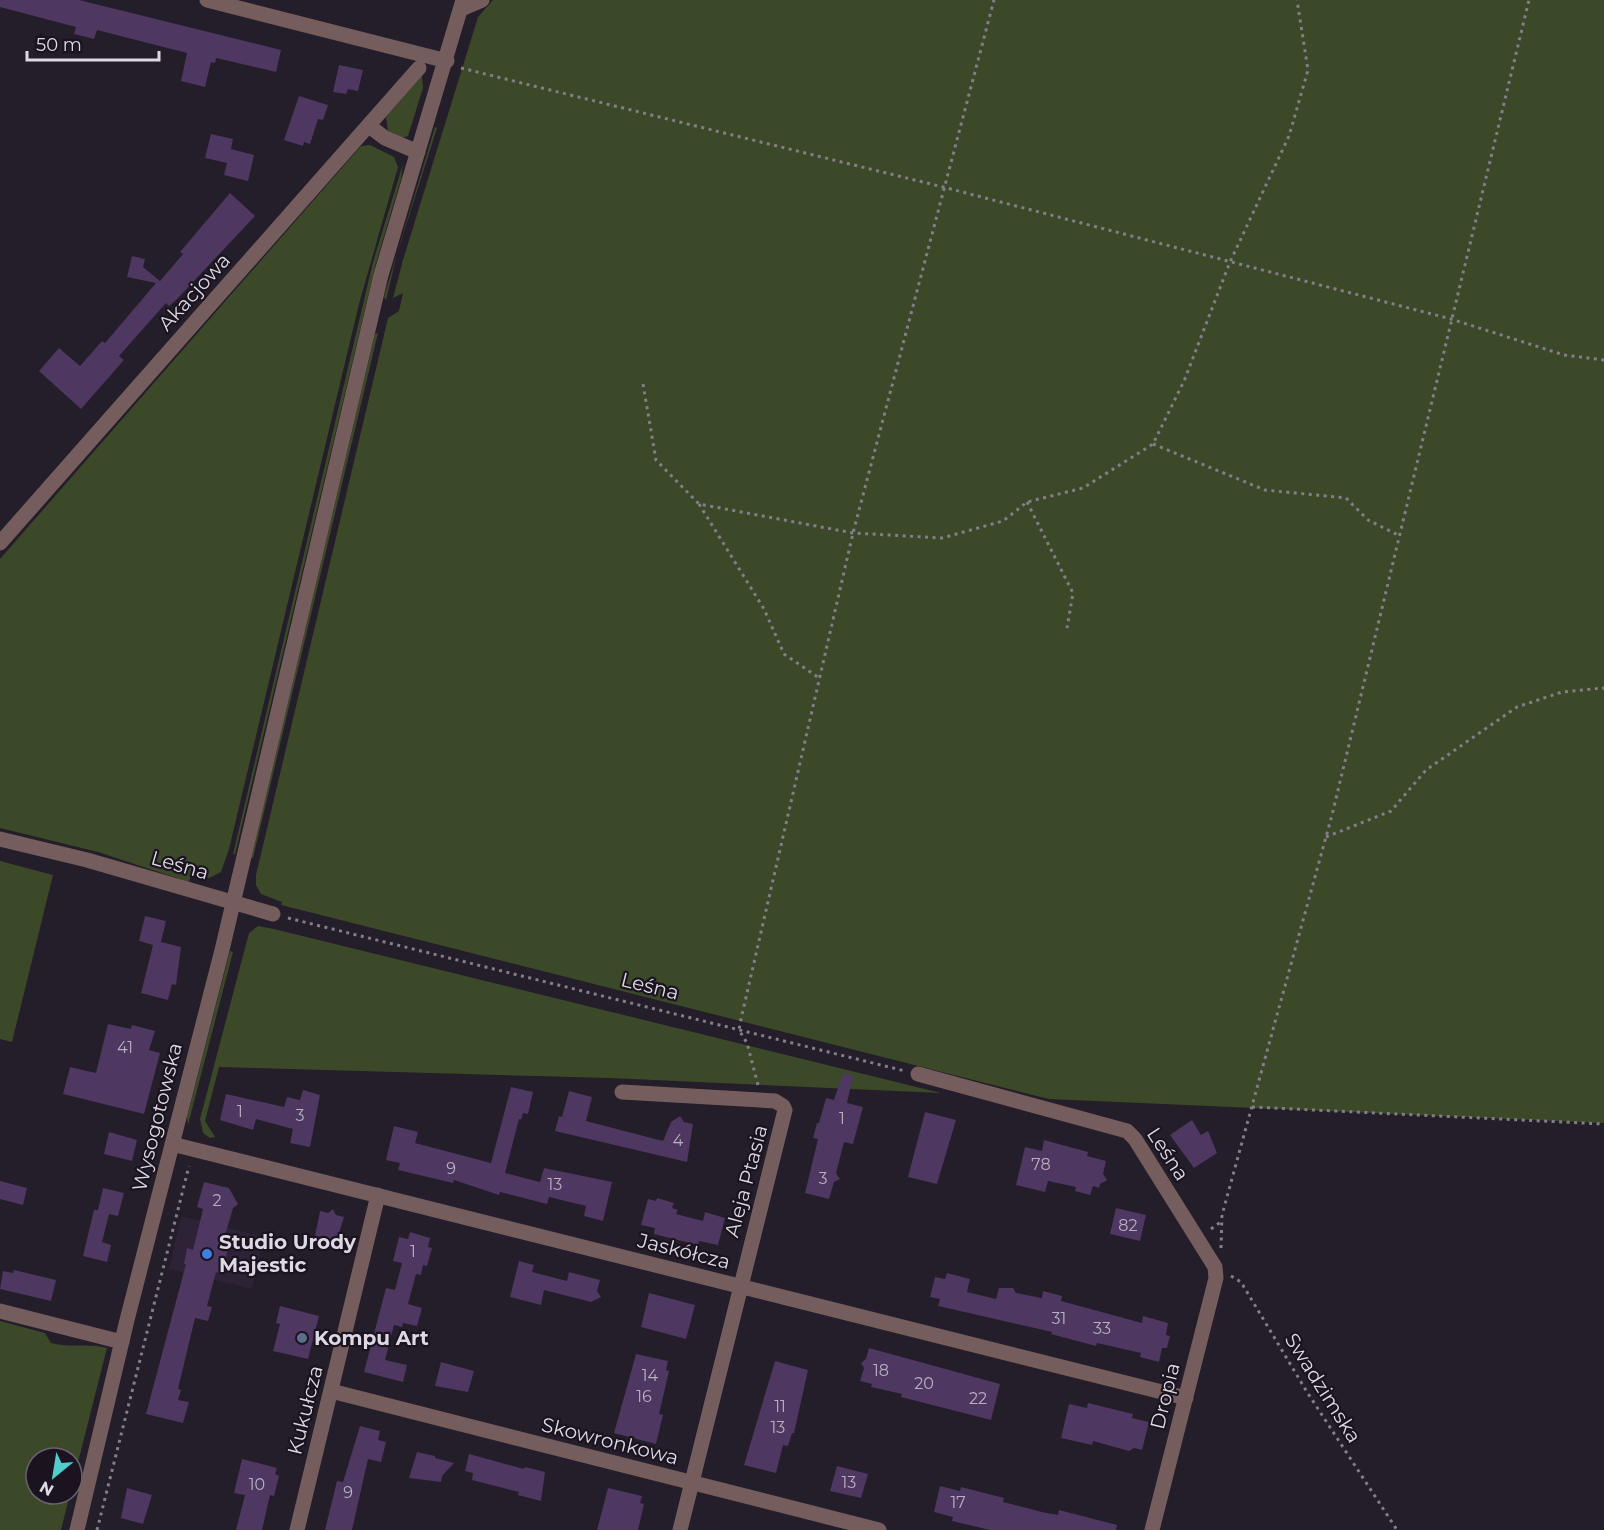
<svg xmlns="http://www.w3.org/2000/svg" width="1604" height="1530" viewBox="0 0 1604 1530" font-family="Montserrat,sans-serif">
<style>
.built{fill:#2e2336}
.green{fill:#3b4929}
.building{fill:#4e3760}
.lines{fill:none;stroke-linecap:round;stroke-linejoin:round}
.path{stroke:#837e89;stroke-width:3;stroke-dasharray:3 4.5;stroke-linecap:butt}
.street{stroke:#765d5d;stroke-width:15}
.shop-dot{fill:#3f7fe0;stroke:#1b1420;stroke-width:2}
.service-dot{fill:#5c6f8a;stroke:#1b1420;stroke-width:2}
.labels{text-anchor:middle;stroke-width:4.5;stroke-linejoin:round;paint-order:stroke}
.number-label{font-size:16px;fill:#b9b0c2}
.street-label{font-size:20px;fill:#ddd9e2;stroke:#1b1420}
.poi-label{font-size:20px;font-weight:bold;fill:#ddd9e2;stroke:#1b1420;text-anchor:start}
</style>
<rect width="100%" height="100%" fill="#241d2a"/>
<path class="built" d="M181,1216L264,1237L252,1289L169,1269Z"/>
<path class="green" d="M493,0H1604V1123L1049,1099L281,905L282,902L261,894L256,885V875L388,318L399,311L403,293L393,298L403,260L478,17Z
M422,76L423,88L408,136L402,138L388,131L386,117Z
M435,127L437,128L397,254L386,300L384,297Z
M370,145L394,157L398,167L359,304L229,849L221,872L209,878L191,875L189,882L98,852L0,828V559L361,146Z
M403,164L401,179L376,263L235,854H233L373,262Z
M378,333L253,858H251L375,334Z
M0,861L53,875L12,1042L0,1039Z
M258,926L274,929L941,1093L610,1078L219,1067L205,1121L215,1137L210,1138L203,1133L200,1119L249,933Z
M230,951L233,952L188,1125L187,1117Z
M0,1321L45,1333L51,1343C71,1348 86,1343 107,1348L72,1486V1458H36V1494H70L61,1530H0Z"/>
<path class="building" d="M0,0H79L281,50L276,72L216,58L215,63L211,62L205,87L181,81L187,53L97,30L94,39L74,34L76,27L0,7Z
M339,65L363,70L358,91L348,89L346,94L333,92Z
M299,96L328,105L323,120L318,119L310,144L304,142L303,146L284,140Z
M211,134L233,139L231,149L254,155L248,181L224,175L227,163L205,158Z
M230,193L255,216L177,299L169,306L166,303L119,356L124,360L81,409L39,371L59,348L80,366L102,341L105,343L156,283L127,277L132,256L145,259L143,267L160,281L183,254L180,252Z
M145,916L166,921L161,942L181,947L176,985L172,984L168,1000L141,993L153,945L139,941Z
M108,1024L131,1029L132,1025L155,1031L149,1050L160,1053L144,1114L63,1094L70,1067L96,1073Z
M843,1073L853,1076L847,1103L863,1107L853,1144L844,1142L836,1173L840,1179L834,1182L829,1199L805,1193L818,1139L813,1138L817,1123H819L826,1098L834,1100Z
M511,1087L533,1092L528,1114L523,1113L521,1120L519,1119L505,1173L540,1182L544,1168L612,1182L603,1221L584,1216L586,1206L549,1197L547,1204L500,1192L499,1195L454,1180L453,1183L398,1170L400,1163L386,1160L394,1126L418,1132L415,1143L491,1163Z
M303,1090L320,1095L310,1147L290,1143L293,1129L256,1119L253,1130L220,1120L226,1094L284,1107L287,1097L300,1100Z
M569,1091L592,1097L586,1121L663,1141L671,1122L680,1116L684,1122L693,1124L687,1162L555,1131L559,1116L562,1117Z
M925,1112L956,1120L937,1184L908,1177Z
M1192,1120L1201,1135L1208,1131L1217,1153L1194,1168L1170,1135Z
M109,1132L137,1140L132,1161L104,1154Z
M1044,1140L1088,1152L1087,1156L1106,1161L1103,1174L1107,1180L1100,1184L1099,1188L1093,1186L1090,1195L1075,1191L1076,1187L1048,1181L1045,1192L1016,1185L1025,1147L1042,1151Z
M0,1181L27,1188L23,1205L0,1199Z
M204,1182L229,1188L238,1204L233,1208L224,1239L230,1240L222,1274L216,1272L207,1306L212,1307L208,1321L195,1318L178,1389L181,1390L178,1400L189,1402L183,1423L146,1414L186,1264H184L187,1248L193,1250L203,1209L197,1207Z
M103,1188L124,1193L118,1216L109,1214L102,1242L111,1245L107,1262L83,1256L94,1210H98Z
M657,1198L674,1203L672,1208L678,1210L676,1214L703,1221L705,1212L725,1218L718,1245L699,1241L698,1245L654,1234L655,1228L641,1225L648,1199L656,1201Z
M1116,1208L1146,1215L1140,1241L1110,1234Z
M333,1209L336,1215L344,1217L335,1246L314,1241L320,1211L328,1213Z
M410,1232L430,1238L428,1247L432,1248L427,1266L423,1265L421,1275L416,1274L408,1304L422,1308L417,1326L403,1323L402,1327L394,1325L385,1360L407,1365L403,1382L364,1372L386,1288L395,1290L402,1263L393,1261L399,1237L408,1239Z
M519,1261L534,1265L532,1272L567,1281L569,1272L600,1280L597,1291L601,1297L591,1302L544,1290L541,1305L510,1297Z
M14,1270L56,1280L51,1301L0,1289L3,1271L13,1273Z
M947,1273L970,1279L967,1292L996,1299L999,1288H1013L1016,1293L1042,1298L1043,1291L1062,1296L1061,1301L1142,1323L1143,1316L1168,1323L1166,1335L1170,1336L1167,1348H1162L1159,1362L1140,1357L1141,1353L1097,1343L1096,1346L1051,1334L1052,1332L938,1306L940,1299L930,1297L935,1277L945,1279Z
M649,1293L695,1305L686,1339L641,1327Z
M280,1306L319,1316L308,1359L273,1351L280,1324L276,1323Z
M869,1348L1000,1384L991,1420L901,1397L902,1394L871,1387L872,1384L860,1381L864,1368L861,1363L866,1359Z
M636,1354L668,1361L666,1370L669,1371L659,1414L663,1415L656,1444L614,1433Z
M775,1361L808,1370L794,1433H792L788,1446L783,1445L776,1473L744,1465Z
M441,1362L474,1371L468,1392L435,1386Z
M1088,1403L1133,1414L1132,1418L1149,1422L1142,1450L1134,1448L1129,1451L1093,1441L1092,1445L1061,1438L1069,1404L1087,1408Z
M360,1426L380,1431L378,1440L386,1442L381,1462L368,1459L352,1530H325L337,1481L343,1482Z
M417,1452L435,1456V1458L454,1463L442,1476L441,1482L409,1478Z
M469,1454L524,1469L525,1467L545,1472L541,1501L518,1495L519,1492L472,1480L473,1473L465,1471Z
M242,1459L277,1468L275,1474L279,1476L274,1496L270,1495L262,1530H236L245,1495L234,1493Z
M837,1466L868,1474L861,1498L830,1491Z
M940,1486L960,1491L961,1487L1004,1498L1003,1502L1042,1512L1058,1515L1059,1510L1117,1525L1116,1530H990L952,1521L953,1517L934,1512Z
M127,1488L152,1495L143,1524L121,1518Z
M608,1488L642,1496L640,1503L644,1504L638,1530H597Z"/>
<g class="lines">
<path class="path" d="M461,68L943,187L1451,319L1564,355L1604,360
M643,384L656,460L699,504L853,533L942,538L1003,521L1027,502L1083,488L1153,444L1184,381L1230,262L1289,136L1308,70L1297,0
M1153,444L1265,490L1346,498L1368,520L1398,535
M1027,502L1073,593L1067,628
M699,504L764,609L784,654L819,678
M1326,837L1391,811L1426,770L1517,707L1562,692L1604,688
M288,918L905,1071
M758,1085L747,1043L739,1030L741,1019L853,533L994,0
M1252,1107L1604,1124
M1211,1229L1222,1221
M1221,1248L1222,1215L1332,815L1529,0
M1231,1276L1241,1282L1307,1392L1397,1530
M97,1530L189,1166"/>
<path class="street" d="M207,0L447,61
M461,9L482,0
M369,126L385,138L418,152
M0,543L419,68
M0,839L87,860L273,914
M918,1074L1127,1131L1135,1139L1215,1267L1216,1278L1152,1530
M622,1092L775,1101L783,1106L785,1110L680,1530
M172,1144L1186,1398
M0,1311L122,1342
M331,1391L879,1530
M77,1530L127,1320L222,950L381,275L463,0
M297,1530L378,1195"/>
</g>
<circle class="shop-dot" cx="207" cy="1254" r="6"/>
<circle class="service-dot" cx="302" cy="1338" r="6"/>
<g class="labels">
<g class="number-label">
<text x="125" y="1053">41</text>
<text x="240" y="1117">1</text>
<text x="300" y="1121">3</text>
<text x="842" y="1124">1</text>
<text x="678" y="1146">4</text>
<text x="1041" y="1170">78</text>
<text x="451" y="1174">9</text>
<text x="823" y="1184">3</text>
<text x="555" y="1190">13</text>
<text x="217" y="1206">2</text>
<text x="1128" y="1231">82</text>
<text x="413" y="1257">1</text>
<text x="1059" y="1324">31</text>
<text x="1102" y="1334">33</text>
<text x="881" y="1376">18</text>
<text x="650" y="1381">14</text>
<text x="924" y="1389">20</text>
<text x="644" y="1402">16</text>
<text x="978" y="1404">22</text>
<text x="780" y="1412">11</text>
<text x="778" y="1433">13</text>
<text x="849" y="1488">13</text>
<text x="257" y="1490">10</text>
<text x="348" y="1498">9</text>
<text x="958" y="1508">17</text>
</g>
<g class="street-label">
<text transform="translate(194 292) rotate(-48)" y="7">Akacjowa</text>
<text transform="translate(180 865) rotate(16)" y="7">Leśna</text>
<text transform="translate(650 986) rotate(14)" y="7">Leśna</text>
<text transform="translate(157 1117) rotate(-76)" y="7">Wysogotowska</text>
<text transform="translate(1168 1154) rotate(57)" y="7">Leśna</text>
<text transform="translate(746 1181) rotate(-75)" y="7">Aleja Ptasia</text>
<text transform="translate(684 1251) rotate(14)" y="7">Jaskółcza</text>
<text transform="translate(1323 1388) rotate(58)" y="7">Swadzimska</text>
<text transform="translate(1165 1396) rotate(-76)" y="7">Dropia</text>
<text transform="translate(305 1410) rotate(-76)" y="7">Kukułcza</text>
<text transform="translate(610 1441) rotate(14)" y="7">Skowronkowa</text>
</g>
<g class="poi-label">
<text x="219" y="1249">Studio Urody<tspan x="219" dy="23">Majestic</tspan></text>
<text x="314" y="1345">Kompu Art</text>
</g>
</g>
<g transform="translate(54 1476) rotate(210)"><circle r="28" fill="#1b1420" stroke="#69636e" stroke-width="1.5"/>
<path d="M0-4.5L10 22L0 15L-10 22Z" fill="#52cdcc"/>
<text y="-9" font-size="16" font-weight="bold" text-anchor="middle" fill="#ddd9e2">N</text>
</g>
<path d="M27 51v9h132v-9" fill="none" stroke="#ddd9e2" stroke-width="3"/>
<text x="36" y="51" font-size="18" fill="#ddd9e2" stroke="#1b1420" stroke-width="4.5" paint-order="stroke">50 m</text>
</svg>
